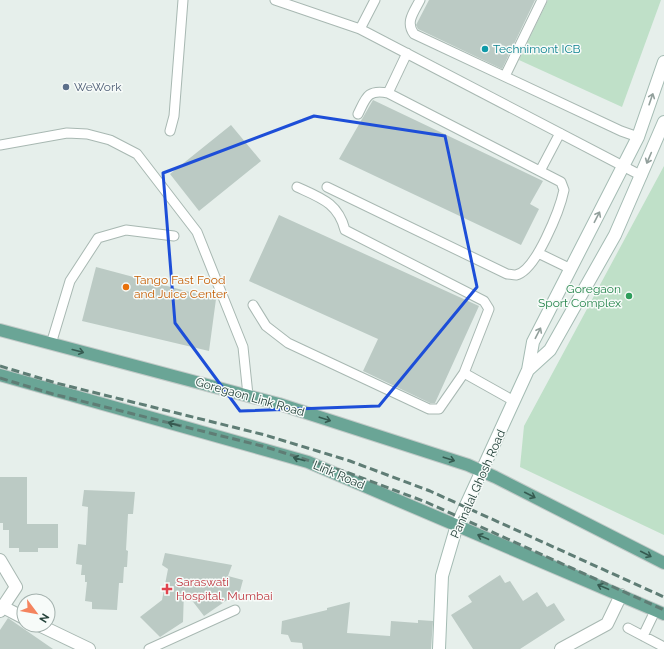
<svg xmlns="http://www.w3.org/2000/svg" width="664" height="649" viewBox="0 0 664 649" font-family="Raleway,sans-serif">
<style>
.green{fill:#bfe0c8}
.building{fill:#bbcac4}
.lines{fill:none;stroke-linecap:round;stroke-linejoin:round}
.lane-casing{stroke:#a8b8b2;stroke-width:11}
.street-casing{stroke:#a8b8b2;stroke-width:14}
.secondary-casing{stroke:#a4bbb3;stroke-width:14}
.primary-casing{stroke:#c2cac8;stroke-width:14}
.lane{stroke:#fff;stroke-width:9}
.street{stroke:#fff;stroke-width:12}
.secondary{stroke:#fff;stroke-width:12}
.primary{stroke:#6aa596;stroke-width:12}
.rail{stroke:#5f7d75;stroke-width:3;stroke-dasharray:8 4;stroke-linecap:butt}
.oneway{stroke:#92a09c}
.oneway2{stroke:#365b51}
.marked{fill:none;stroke:#1d4ed8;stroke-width:3;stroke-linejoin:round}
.culture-dot{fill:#0f9aa8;stroke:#f7fbf9;stroke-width:1.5}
.service-dot{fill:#5c6f8a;stroke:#f7fbf9;stroke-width:1.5}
.food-dot{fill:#e8710a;stroke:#f7fbf9;stroke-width:1.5}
.leisure-dot{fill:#2e9e5b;stroke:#f7fbf9;stroke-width:1.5}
.health-dot{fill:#e0444e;stroke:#f7fbf9;stroke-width:1.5}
.labels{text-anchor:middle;stroke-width:3;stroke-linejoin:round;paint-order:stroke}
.culture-label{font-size:12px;fill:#0d838f;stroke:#f7fbf9;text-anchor:start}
.service-label{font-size:12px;fill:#4e5e75;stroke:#f7fbf9;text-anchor:start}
.food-label{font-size:12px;fill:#c56008;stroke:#f7fbf9;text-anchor:start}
.leisure-label{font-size:12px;fill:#27864d;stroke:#f7fbf9;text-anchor:end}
.street-label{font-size:12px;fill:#24423a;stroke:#f7fbf9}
.health-label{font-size:12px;fill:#be3a42;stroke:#f7fbf9;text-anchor:start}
</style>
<rect width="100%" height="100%" fill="#e6efeb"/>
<path class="green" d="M548,0H661L622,107L519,60Z
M664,166V535L520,467L524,426Z"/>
<path class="building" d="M429,0H535L502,69L418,29L416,25Z
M373,100L543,181L530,204L539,209L521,245L339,159Z
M231,125L261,161L199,211L170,174Z
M279,215L479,306L435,403H430L363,371L378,339L249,281Z
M96,267L216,299L209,351L82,321Z
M0,477H27V524H58V548H38V552H19V548H9V530H3V523H0Z
M84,490L135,492L133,514H128L126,550L128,551L127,567H124L123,583H119L117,610L92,609V602L85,601L87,582H85V575H81L82,565L76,564L78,544L86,545L88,507L82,506Z
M165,553L232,565L228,576L243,580L240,591L204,616L184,590L183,622L160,637L140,617L162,600L168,569L162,565Z
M500,575L505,583L510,581L523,601L537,592L547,607L554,603L565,620L520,649H473L451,615L472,602L468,596Z
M350,602L347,633L390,636L391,621L418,623V620L433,621L431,649H303L302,643L291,642L288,635L281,634L282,621L327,610V608Z
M8,618L53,649H0V630Z"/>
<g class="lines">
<g class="lane-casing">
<path id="lane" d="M275,0L360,29L642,176
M420,0C414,12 405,22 414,34L621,131L638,137
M360,29L375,0
M505,76L542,0
M388,93L407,53
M170,131L174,116L183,0
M0,145L67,133L87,134L110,140L137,154L197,232L243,347L248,395
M540,171L560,133
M297,187C321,198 338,203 345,230L484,301L489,309L464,373
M327,187L507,274C509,274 513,275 516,275C536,271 560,209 564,190L561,182L388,93C367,89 366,98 358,114
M538,253L571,269
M253,305L266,326L288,343L429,409H439L464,373L514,401
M51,344L70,281L98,238L126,230L174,236
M628,628L664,647
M643,636L655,611
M149,649L235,610"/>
</g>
<g class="street-casing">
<path id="street" d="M0,560L16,587L0,611
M3,607L24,618
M39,625L89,649
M561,649L607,624L621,595"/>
</g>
<g class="secondary-casing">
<path id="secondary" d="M528,370L550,350L615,235L664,122
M439,649L442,576L457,525L528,370L533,342L638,137L664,62"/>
</g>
<g class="primary-casing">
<path id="primary" d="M0,330L279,404L468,465L495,477L664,563
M0,375L308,462L664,614"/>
</g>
<use href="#lane" class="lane"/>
<use href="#street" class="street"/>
<use href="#secondary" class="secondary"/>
<use href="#primary" class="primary"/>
<path class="rail" d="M0,366L56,383L265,435L350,461L430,491L664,597
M0,378L53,394L262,446L346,472L426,502L664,610"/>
</g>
<defs><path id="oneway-shaft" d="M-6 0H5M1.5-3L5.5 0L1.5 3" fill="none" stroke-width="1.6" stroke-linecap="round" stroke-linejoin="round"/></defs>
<g class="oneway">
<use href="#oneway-shaft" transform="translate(651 99) rotate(-71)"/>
<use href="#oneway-shaft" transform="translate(649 158) rotate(113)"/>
<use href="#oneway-shaft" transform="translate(597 217) rotate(-63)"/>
<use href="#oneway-shaft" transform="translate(538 333) rotate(-63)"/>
</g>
<g class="oneway2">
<use href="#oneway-shaft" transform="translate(78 351) rotate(15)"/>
<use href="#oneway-shaft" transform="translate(325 419) rotate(18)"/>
<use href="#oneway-shaft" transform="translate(174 424) rotate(-164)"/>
<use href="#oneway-shaft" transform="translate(299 459) rotate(-164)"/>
<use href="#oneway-shaft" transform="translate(449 459) rotate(18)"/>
<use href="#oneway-shaft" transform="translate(530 495) rotate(27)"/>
<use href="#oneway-shaft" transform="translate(483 537) rotate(-157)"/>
<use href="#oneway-shaft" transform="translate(646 554) rotate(27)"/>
<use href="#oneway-shaft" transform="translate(603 587) rotate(-157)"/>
</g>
<path class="marked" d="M314,116L445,136L477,287L379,406L240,411L175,323L163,173Z"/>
<circle class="culture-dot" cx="485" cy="49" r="4"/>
<circle class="service-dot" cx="66" cy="87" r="4"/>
<circle class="food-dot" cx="126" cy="287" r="4"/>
<circle class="leisure-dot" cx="629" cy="296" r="4"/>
<path class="health-dot" d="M165 583h4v4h4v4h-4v4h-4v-4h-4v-4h4z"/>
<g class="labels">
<g class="culture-label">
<text x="493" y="53">Technimont ICB</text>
</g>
<g class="service-label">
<text x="74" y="91">WeWork</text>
</g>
<g class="food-label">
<text x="134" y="284">Tango Fast Food<tspan x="134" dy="14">and Juice Center</tspan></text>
</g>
<g class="leisure-label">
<text x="621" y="293">Goregaon<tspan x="621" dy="14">Sport Complex</tspan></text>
</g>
<g class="street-label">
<text transform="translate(250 397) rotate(16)" y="4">Goregaon Link Road</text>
<text transform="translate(339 475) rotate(23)" y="4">Link Road</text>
<text transform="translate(478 484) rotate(-66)" y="4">Pannalal Ghosh Road</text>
</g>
<g class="health-label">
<text x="176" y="586">Saraswati<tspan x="176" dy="14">Hospital, Mumbai</tspan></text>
</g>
</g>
<g transform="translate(36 613) rotate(122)"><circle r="19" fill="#f7fbf9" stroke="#a3b1ad"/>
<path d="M0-3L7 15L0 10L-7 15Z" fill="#f4845f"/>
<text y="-6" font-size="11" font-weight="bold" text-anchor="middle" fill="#24423a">N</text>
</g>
</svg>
